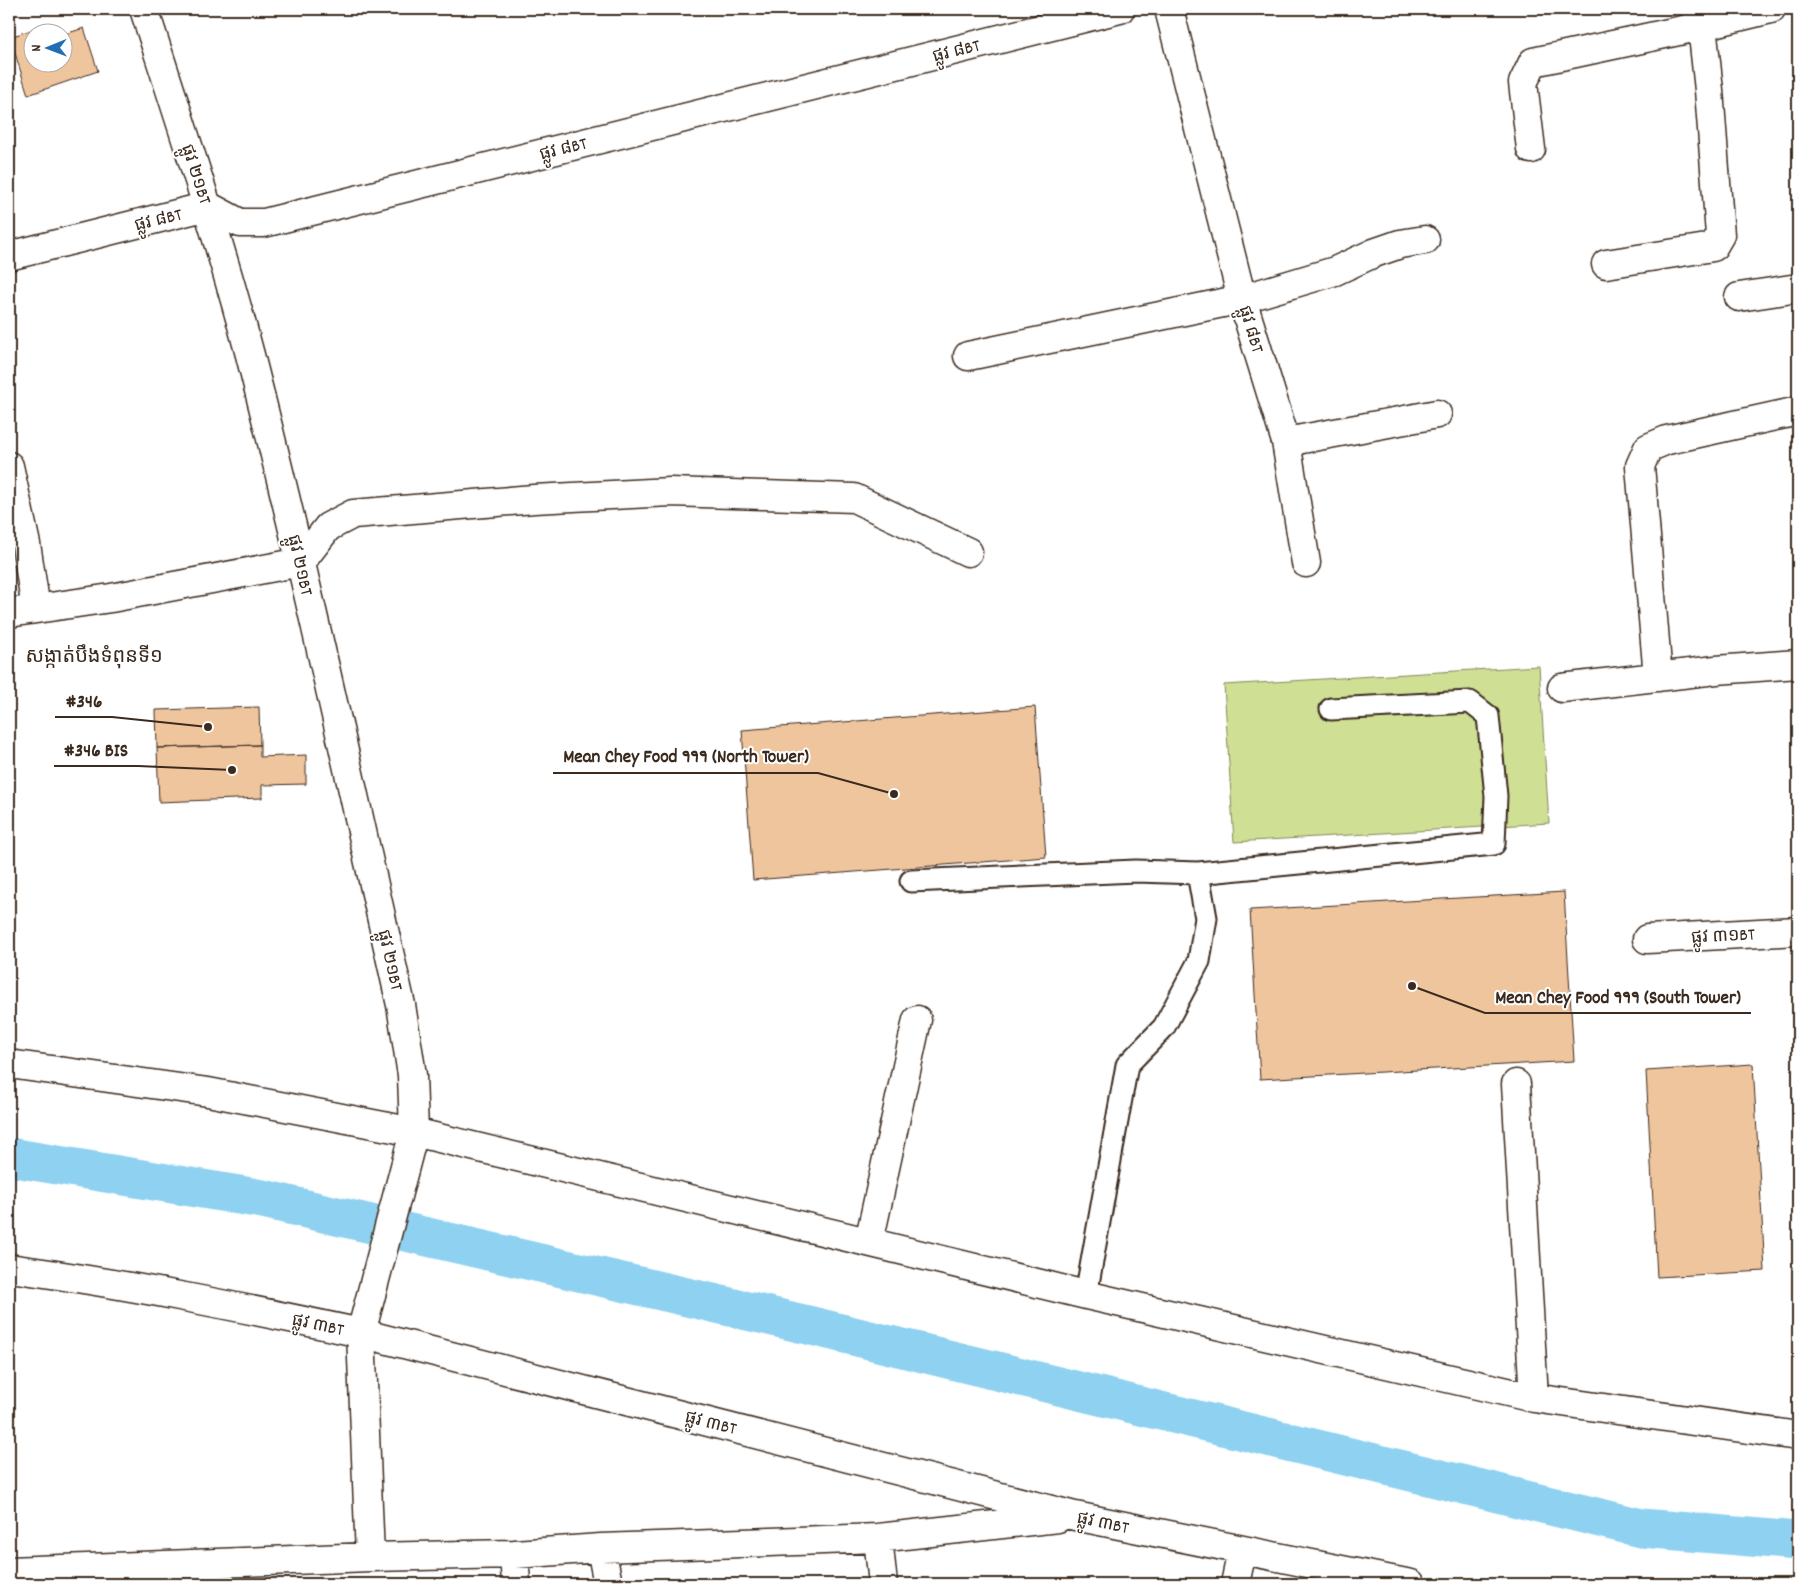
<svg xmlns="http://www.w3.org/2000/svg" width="1807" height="1593" viewBox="0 0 1807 1593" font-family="Dekko,'Noto Sans Khmer',sans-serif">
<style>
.green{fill:#cfe095;stroke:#85855a}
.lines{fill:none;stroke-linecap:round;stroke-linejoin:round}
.canal{stroke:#8fd1f0;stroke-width:39}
.building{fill:#efc59e;stroke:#3b2a1e}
.service-casing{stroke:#3b2a1e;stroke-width:25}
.minor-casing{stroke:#3b2a1e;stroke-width:31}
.service{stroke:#fff;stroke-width:21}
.minor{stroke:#fff;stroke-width:28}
.labels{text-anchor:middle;stroke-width:4;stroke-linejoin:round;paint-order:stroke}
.street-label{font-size:18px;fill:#3b2a1e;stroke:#fff}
.quarter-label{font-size:20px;fill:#3b2a1e;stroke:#fff}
.leader{fill:none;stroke:#3b2a1e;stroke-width:2}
.callout-dot{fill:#3b2a1e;stroke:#fff;stroke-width:2}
.callout-label{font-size:19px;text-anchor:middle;font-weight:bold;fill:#3b2a1e;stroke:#fff;stroke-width:4;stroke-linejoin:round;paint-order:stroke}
</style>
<rect width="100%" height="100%" fill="#fff"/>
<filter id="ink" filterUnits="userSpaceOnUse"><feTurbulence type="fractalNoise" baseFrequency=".02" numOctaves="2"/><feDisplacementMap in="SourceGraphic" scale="10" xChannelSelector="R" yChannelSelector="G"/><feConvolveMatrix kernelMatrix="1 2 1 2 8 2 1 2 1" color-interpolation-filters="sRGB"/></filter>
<g filter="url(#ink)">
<path class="green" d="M1539,666L1549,823L1234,842L1224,685Z"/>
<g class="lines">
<path class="canal" d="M9,1157L263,1199L808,1325L1641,1528L1798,1541"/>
</g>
<path class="building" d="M49,24L52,32H32V62H62V35L84,28L98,71L28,95L10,37Z
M259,707L260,745L157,748L156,710Z
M1035,707L1046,857L753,880L742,730Z
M260,745V757L306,755V784L262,785V798L159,802L157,748Z
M1564,892L1574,1061L1260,1079L1250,910Z
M1753,1064L1765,1271L1657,1277L1646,1071Z"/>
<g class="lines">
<g class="service-casing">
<path id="service" d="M1198,873L1494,844L1496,796L1488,716L1470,702L1331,709
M911,881L1136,871L1198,873L1206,918L1199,961L1164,1027L1127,1065L1086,1295"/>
</g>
<g class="minor-casing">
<path id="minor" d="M144,9C181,124 219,238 250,355C305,570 352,788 401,1005L412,1075L414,1132L361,1333L370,1557
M1169,9L1242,299L1286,442L1306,563
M1531,149L1523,83L1533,62L1702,26L1771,9
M9,256L208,206L240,223H264L1120,9
M1606,264L1713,247L1720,235L1709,90L1702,26L1696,9
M1739,297L1798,288
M968,356L1242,299L1335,271L1374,253L1400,244L1425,240
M1286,442L1437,414
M9,466L26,544L36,609
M9,613L111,598L301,562L328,527L353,514L534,499L670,492L854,498L968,552
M1658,677L1640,466L1648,448L1667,440L1798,411
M1562,688L1716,670L1798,664
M1647,939L1798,931
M9,1064L208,1092L414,1132L1086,1295L1534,1398L1798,1436
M1516,1084L1534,1398
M869,1242L917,1020
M9,1268C127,1284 244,1308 361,1333L1075,1516L1411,1584
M878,1538L883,1584
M601,1548L608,1584
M514,1554L516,1584
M9,1571L370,1557L514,1554L601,1548L878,1538L1058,1518
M1235,1584L1242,1551"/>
</g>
<use href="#service" class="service"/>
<use href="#minor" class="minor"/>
</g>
</g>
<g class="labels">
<g class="street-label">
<text transform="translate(956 50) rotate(-14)" y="6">ផ្លូវ ៨BT</text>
<text transform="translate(563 148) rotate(-14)" y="6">ផ្លូវ ៨BT</text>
<text transform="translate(197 174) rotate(72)" y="6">ផ្លូវ ២១BT</text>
<text transform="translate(158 219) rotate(-14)" y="6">ផ្លូវ ៨BT</text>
<text transform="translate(1252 329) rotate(73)" y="6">ផ្លូវ ៨BT</text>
<text transform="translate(301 565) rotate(77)" y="6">ផ្លូវ ២១BT</text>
<text transform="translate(1723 935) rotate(-3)" y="6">ផ្លូវ ៣១BT</text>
<text transform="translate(391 960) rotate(77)" y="6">ផ្លូវ ២១BT</text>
<text transform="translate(318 1324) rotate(12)" y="6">ផ្លូវ ៣BT</text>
<text transform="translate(711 1422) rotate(14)" y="6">ផ្លូវ ៣BT</text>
<text transform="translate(1103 1522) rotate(12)" y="6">ផ្លូវ ៣BT</text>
</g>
<g class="quarter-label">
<text x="94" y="662">សង្កាត់បឹងទំពុនទី១</text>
</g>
</g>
<path class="leader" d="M208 727L112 717H55M232 770L138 766H54M894 794L818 773H553M1412 986L1485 1013H1751"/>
<g class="callout-dot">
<circle cx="208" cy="727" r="5"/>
<circle cx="232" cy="770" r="5"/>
<circle cx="894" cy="794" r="5"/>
<circle cx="1412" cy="986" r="5"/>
</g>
<g class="callout-label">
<text x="84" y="707">#346</text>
<text x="96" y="756">#346 BIS</text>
<text x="686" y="762">Mean Chey Food 999 (North Tower)</text>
<text x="1618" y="1003">Mean Chey Food 999 (South Tower)</text>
</g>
<rect width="1807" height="1593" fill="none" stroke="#fff" stroke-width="30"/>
<rect x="15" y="15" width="1777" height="1563" fill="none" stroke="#3b2a1e" stroke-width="2" filter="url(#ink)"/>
<g transform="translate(48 48) rotate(269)"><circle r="24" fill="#ffffff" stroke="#b1aaa5"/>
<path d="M0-4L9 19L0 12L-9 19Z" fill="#1f6fb2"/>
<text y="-8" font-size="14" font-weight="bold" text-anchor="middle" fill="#3b2a1e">N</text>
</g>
</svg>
